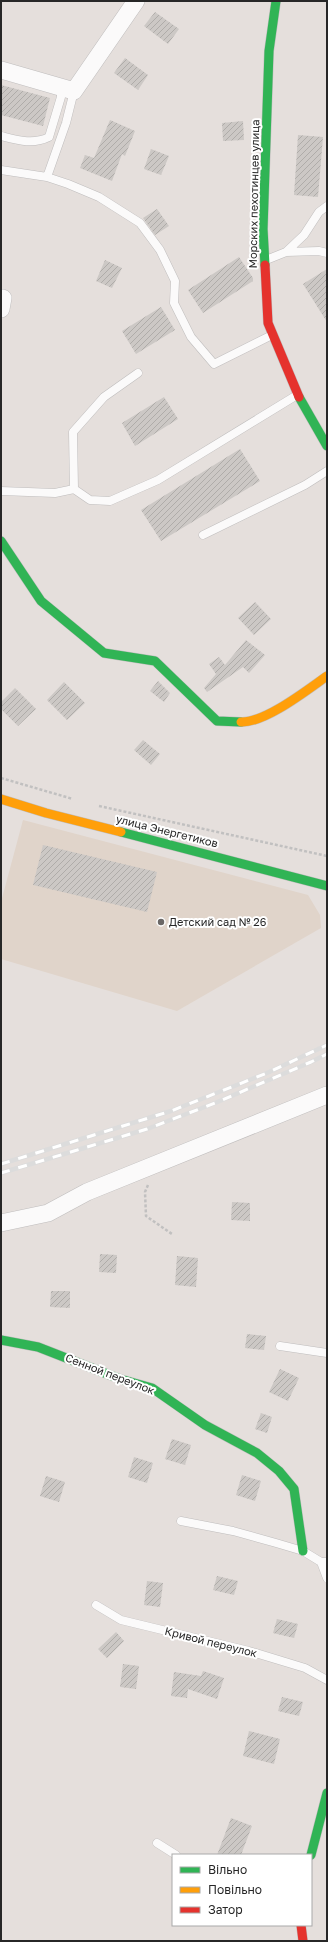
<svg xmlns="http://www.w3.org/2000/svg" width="328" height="1942" viewBox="0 0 328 1942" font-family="'Golos Text',sans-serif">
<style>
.education{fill:#e0d4ca}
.building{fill:url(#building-hatch)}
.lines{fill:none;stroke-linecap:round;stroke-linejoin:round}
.lane-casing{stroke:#bfbdbd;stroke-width:9}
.street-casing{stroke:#bfbdbd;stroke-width:18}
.fast-casing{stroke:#bfbdbd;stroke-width:10}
.slow-casing{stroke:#bfbdbd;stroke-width:10}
.jam-casing{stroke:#bfbdbd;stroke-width:10}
.path{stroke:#c1c0c0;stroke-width:2.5;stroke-dasharray:3 2;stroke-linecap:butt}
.lane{stroke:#fbfafa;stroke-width:8}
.street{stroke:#fbfafa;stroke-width:17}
.fast{stroke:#30b455;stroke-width:9}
.slow{stroke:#ff9f0a;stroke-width:9}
.jam{stroke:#e5322d;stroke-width:9}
.rail-casing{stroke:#dcdcdc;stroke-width:4.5}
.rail{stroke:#fff;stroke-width:3;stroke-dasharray:9;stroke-linecap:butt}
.poi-dot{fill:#6a6766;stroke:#fff;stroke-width:1.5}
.labels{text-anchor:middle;stroke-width:4;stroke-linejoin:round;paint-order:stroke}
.street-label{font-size:11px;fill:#272727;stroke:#fff}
.poi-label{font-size:11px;fill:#272727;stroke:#fff;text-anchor:start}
</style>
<defs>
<pattern id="building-hatch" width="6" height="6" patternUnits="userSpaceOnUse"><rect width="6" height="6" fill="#ccc8c5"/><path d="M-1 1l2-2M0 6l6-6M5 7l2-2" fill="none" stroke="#afaca9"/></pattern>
</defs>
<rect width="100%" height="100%" fill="#e5dfdc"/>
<path class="education" d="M23,820L308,895L320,915L321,928L177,1011L1,959V902Z"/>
<path class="building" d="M155,12L179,29L168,44L144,26Z
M125,58L148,75L138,90L114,73Z
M1,85L50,98L43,126L1,115Z
M110,120L135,131L125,156L122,154L112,181L80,168L85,155L94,158Z
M243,121L244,140L223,141L222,123Z
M298,135L323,137L318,197L294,195Z
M151,149L169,156L161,175L144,169Z
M157,209L169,226L155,235L143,218Z
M239,257L253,278V281L203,313L188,290Z
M105,260L122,268L112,288L96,281Z
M327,269V322L303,284Z
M161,307L175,330L136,354L122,331Z
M164,397L178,419L135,446L122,423Z
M240,449L260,481L161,541L141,510Z
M255,602L271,619L254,635L238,618Z
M246,640L265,655L249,673L243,667L207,692L204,688L216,674L209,664L219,657L225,665Z
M158,681L170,693L164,702L150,691Z
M64,682L85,703L67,720L47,700Z
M15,688L36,709L18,726L1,709V702Z
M143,740L160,754L151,765L134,750Z
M43,845L157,872L147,912L33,885Z
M232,1202L250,1203V1221L231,1220Z
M100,1254L117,1255L116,1273L99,1272Z
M177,1256L198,1258L196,1287L175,1285Z
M51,1291H70V1308L50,1307Z
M247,1334L266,1336L264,1350L245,1348Z
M280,1369L299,1378L288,1401L269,1392Z
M261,1413L272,1417L267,1433L255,1429Z
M172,1439L191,1445L185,1465L165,1459Z
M134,1457L153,1463L147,1483L128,1477Z
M242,1475L261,1481L255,1501L236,1495Z
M46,1476L65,1482L59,1502L40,1496Z
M217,1576L238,1581L234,1595L213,1590Z
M147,1581L163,1583L160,1607L144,1605Z
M277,1619L298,1624L294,1638L273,1633Z
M116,1632L124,1641L107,1658L98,1649Z
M123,1664L139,1666L136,1689L120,1687Z
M203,1671L224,1678L217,1699L188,1689L187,1698L171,1696L174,1672L201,1676Z
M282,1697L303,1702L299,1716L278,1711Z
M249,1731L280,1739L274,1764L243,1756Z
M231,1818L252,1826L241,1855H217Z"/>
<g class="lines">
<g class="lane-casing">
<path id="lane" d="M1,136C17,140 33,145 49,137L61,97V88
M1,170L47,177L68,184L99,197L140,223L160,250L175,281L174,303L191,337L214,364L272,335
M47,177L66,123L74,91
M286,252L304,235L319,212L327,206
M266,260L286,252L319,251L327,253
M74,489L73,432L104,397L138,373
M1,491L55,493L74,489L90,500L110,501L158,480L297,395
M203,535L305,485L327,471
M280,1346L327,1353
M181,1521L233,1531L276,1543L303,1551L321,1562H327
M321,1562L327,1578
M96,1605L121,1620L249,1651L305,1668L327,1680
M157,1843L176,1855"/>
</g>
<g class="street-casing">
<path id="street" d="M1,70L74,91L136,1
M1,309L3,298
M1,1223L48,1213L87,1192L327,1095"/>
</g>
<g class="fast-casing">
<path id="fast" d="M265,265L263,229L269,51L276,1
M299,397L327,446
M1,541L41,601L104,653L155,661L217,721L241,722
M121,832L327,886
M1,1340L38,1347L120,1379L152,1388L205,1425L257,1453L279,1471L294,1489L303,1551
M311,1855L327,1793"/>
</g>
<g class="slow-casing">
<path id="slow" d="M241,722C265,723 307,690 327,676
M1,799L46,813L121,832"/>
</g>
<g class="jam-casing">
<path id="jam" d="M265,265L268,323L299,397
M301,1925L303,1941"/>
</g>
<path class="path" d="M1,778L73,799
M99,806L327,856
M148,1185L145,1192L146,1216L172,1234"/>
<use href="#lane" class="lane"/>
<use href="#street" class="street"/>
<use href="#fast" class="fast"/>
<use href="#slow" class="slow"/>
<use href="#jam" class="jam"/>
<g class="rail-casing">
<path id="rail" d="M1,1164L171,1111L267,1073L327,1045
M1,1173L147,1129L215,1103L311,1062L327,1054"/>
</g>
<use href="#rail" class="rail"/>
</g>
<circle class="poi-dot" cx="161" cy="922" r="4"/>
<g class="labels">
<g class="street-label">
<text transform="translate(254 194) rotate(-89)" y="4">Морских пехотинцев улица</text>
<text transform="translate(167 831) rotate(14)" y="4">улица Энергетиков</text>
<text transform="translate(110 1374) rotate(21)" y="4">Сенной переулок</text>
<text transform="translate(211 1642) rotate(14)" y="4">Кривой переулок</text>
</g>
<g class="poi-label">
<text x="169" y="926">Детский сад № 26</text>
</g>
</g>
<rect width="328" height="1942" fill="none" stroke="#272727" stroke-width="4"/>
<rect x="172" y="1854" width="140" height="72" fill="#ffffff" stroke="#a9a9a9"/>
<rect x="180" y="1867" width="20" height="6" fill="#30b455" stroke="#a9a9a9"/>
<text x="208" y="1874" font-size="12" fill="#272727">Вільно</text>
<rect x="180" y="1887" width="20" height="6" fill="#ff9f0a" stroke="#a9a9a9"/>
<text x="208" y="1894" font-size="12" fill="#272727">Повільно</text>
<rect x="180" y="1907" width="20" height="6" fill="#e5322d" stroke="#a9a9a9"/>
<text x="208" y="1914" font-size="12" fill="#272727">Затор</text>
</svg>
